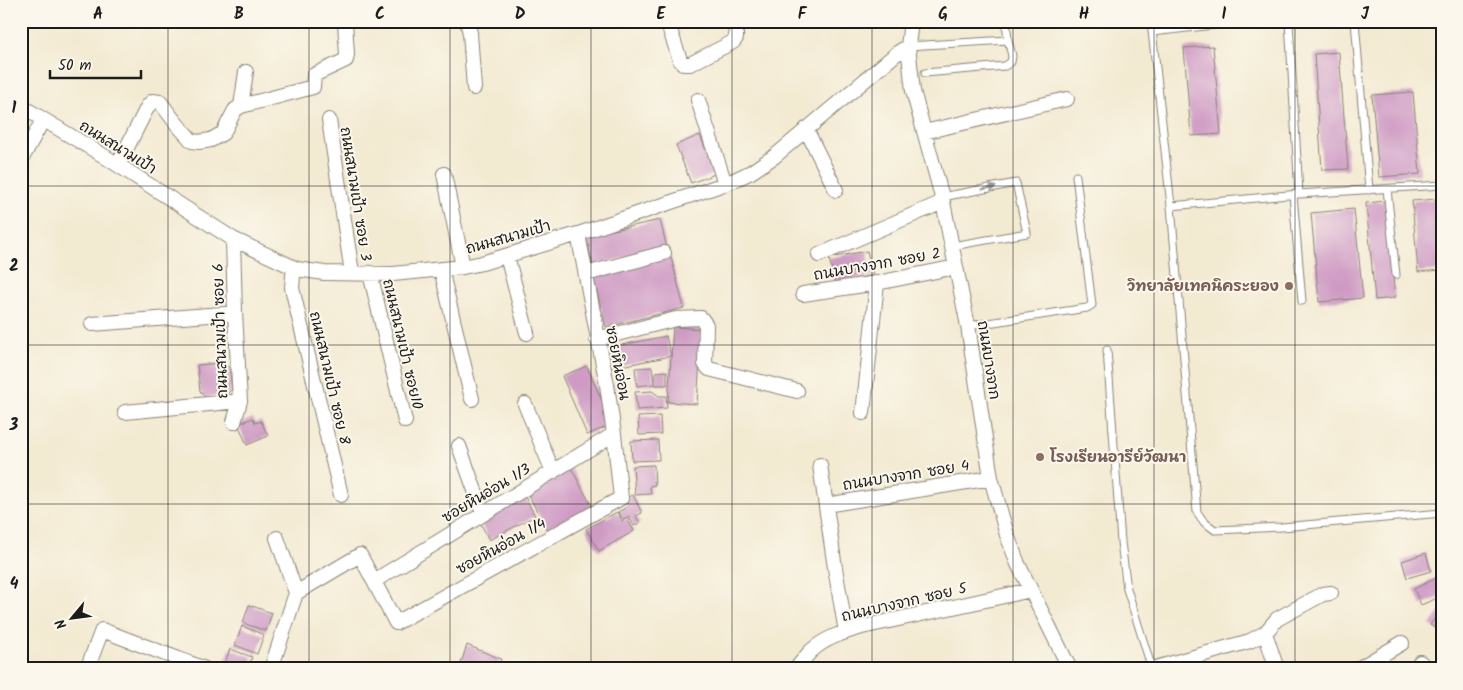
<svg xmlns="http://www.w3.org/2000/svg" width="1463" height="690" viewBox="0 0 1463 690" font-family="Kalam,'Playpen Sans Thai',sans-serif">
<style>
.building{fill:#cf9bc5}
.lines{fill:none;stroke-linecap:round;stroke-linejoin:round}
.lane-casing{stroke:#888377;stroke-width:9}
.street-casing{stroke:#888377;stroke-width:16}
.lane{stroke:#fff;stroke-width:7}
.street{stroke:#fff;stroke-width:14}
.oneway{fill:#999}
.grid{fill:none;stroke:#1c1c1c;stroke-width:1;stroke-opacity:0.55}
.education-dot{fill:#8d6e63;stroke:#fbf7ec;stroke-width:2}
.labels{text-anchor:middle;stroke-width:4;stroke-linejoin:round;paint-order:stroke}
.street-label{font-size:15px;fill:#1c1c1c;stroke:#fbf7ec}
.education-label{font-size:15px;font-weight:bold;fill:#785e54;stroke:#fbf7ec;text-anchor:end}
.neatline{fill:none;stroke:#1c1c1c;stroke-width:2}
.grid-label{font-size:16px;text-anchor:middle;font-weight:bold;fill:#1c1c1c}
</style>
<rect width="100%" height="100%" fill="#fbf7ec"/>
<filter id="ink" filterUnits="userSpaceOnUse"><feTurbulence type="fractalNoise" baseFrequency=".02" numOctaves="2"/><feDisplacementMap in="SourceGraphic" scale="10" xChannelSelector="R" yChannelSelector="G"/><feConvolveMatrix kernelMatrix="1 2 1 2 8 2 1 2 1" color-interpolation-filters="sRGB"/></filter>
<filter id="wash" filterUnits="userSpaceOnUse"><feTurbulence type="fractalNoise" baseFrequency=".0096" numOctaves="4" result="noise"/><feDisplacementMap in="SourceGraphic" scale="20" xChannelSelector="R" yChannelSelector="G"/><feGaussianBlur stdDeviation="1.12" result="paint"/><feColorMatrix in="noise" values="0 0 0 0 0 0 0 0 0 0 0 0 0 0 0 0 0 1.4 0 .05"/><feComposite in="paint" operator="in"/></filter>
<g filter="url(#wash)">
<rect width="100%" height="100%" fill="#f3ead2"/>
<g id="blocks">
<path class="building" d="M1213,46L1221,134L1191,136L1184,48Z
M1339,52L1348,169L1322,170L1314,54Z
M1413,92L1420,174L1379,177L1372,95Z
M700,135L715,174L691,183L676,145Z
M1437,199L1442,270L1418,272L1412,201Z
M1386,201L1395,298L1375,300L1366,203Z
M1354,209L1363,298L1319,302L1311,213Z
M660,220L667,248L593,265L586,236Z
M867,251L873,275L835,283L829,258Z
M671,257L684,308L606,327L593,276Z
M673,327L702,329L697,404L668,402Z
M666,336L671,356L611,368L607,348Z
M219,363L229,367L232,389L226,395L205,397L200,391L197,365Z
M587,366L610,420L606,427L587,435L562,376Z
M652,367L654,384L637,386L635,368Z
M667,371V385H655V372Z
M652,391L659,396H666L667,408L637,410L635,392Z
M660,416L661,434L639,435L638,417Z
M253,418L255,423L261,421L268,436L247,445L238,424Z
M658,440L659,460L632,461L631,441Z
M654,465L655,485L650,486L651,494L635,495L633,466Z
M571,468L593,508L548,532L527,492Z
M633,495L642,513L636,516L640,523L634,526L629,516L623,519L618,512L629,506L625,499Z
M525,497L535,516L489,540L480,522Z
M617,512L622,521L627,518L634,531L599,551L586,529Z
M1426,553L1431,571L1407,578L1402,561Z
M1436,578L1442,590V596L1421,605L1414,589Z
M249,605L272,613L266,631L243,623Z
M1442,608V633L1430,625Z
M242,626L264,635L257,654L235,645Z
M467,645L501,659L498,669H459Z
M230,649L252,657L248,669H226L223,667Z"/>
</g>
</g>
<g filter="url(#ink)">
<use href="#blocks" fill-opacity="0" stroke="#888377" stroke-width="1"/>
<g class="lines">
<g class="lane-casing">
<path id="lane" d="M1151,21L1171,206L1197,512L1204,522L1215,530L1282,527L1442,513
M1289,21L1299,194
M1355,21L1369,190
M1152,32L1249,21
M908,46L1008,40L1006,21
M925,73L1005,66L1011,62L1012,56L1008,40
M1387,189L1396,275
M1293,195L1302,301
M942,197L1016,183L1027,233L952,246
M1171,206L1299,194L1442,185
M968,326L1087,308L1092,305L1076,176
M1107,350L1121,542L1127,589L1152,669"/>
</g>
<g class="street-casing">
<path id="street" d="M467,21L470,33L474,88
M667,21L680,60L684,64H690L733,42L736,38V31L732,21
M911,21L908,46L913,91L942,197L956,267L968,326L991,478L1007,535L1018,564L1070,669
M698,100L725,184
M21,106L104,156L233,239L297,269L324,273L393,274L463,267L482,263L578,234L730,182L751,172L775,156L896,54L908,46
M241,106L246,72
M329,120L352,273
M806,129L836,190
M924,132L1067,99
M21,160L43,120
M118,165L148,106L153,101L160,102L176,123L192,141L199,142L211,140L223,133L235,110L241,106L313,87L314,75L346,60L347,55L345,21
M444,174L463,267
M233,239L235,313L240,401L234,422
M819,255L943,202
M507,256L527,333
M297,269L293,275L292,288L341,495
M441,269L472,399
M370,273L405,421
M586,274L664,253
M803,294L877,283L956,267
M92,324L235,313
M597,339L676,319L701,318L706,325L705,364L709,369L797,391
M525,404L553,472
M125,412L240,401
M863,413L877,283
M459,446L483,513
M820,465L835,568L846,632
M826,505L991,478
M277,538L296,593
M374,581L614,434
M1265,633L1277,669
M1420,662L1428,669
M87,669L102,630L205,669
M271,669L296,593L360,555L396,623L621,498L614,434L607,385L578,234
M796,669C801,663 806,656 811,651C825,638 844,632 862,627L1031,590
M1152,669L1250,641L1265,633L1277,619L1323,594L1331,593
M1358,669L1402,643"/>
</g>
<use href="#lane" class="lane"/>
<use href="#street" class="street"/>
</g>
<defs><path id="oneway-solid" d="M-6-.8H1V-3.2L6.5 0L1 3.2V.8H-6Z" transform="scale(1.25)"/></defs>
<use class="oneway" href="#oneway-solid" transform="translate(989 188) rotate(-11)"/>
</g>
<path class="grid" d="M168,21V669M309,21V669M450,21V669M591,21V669M732,21V669M872,21V669M1013,21V669M1154,21V669M1295,21V669M21,186H1442M21,345H1442M21,504H1442"/>
<g class="education-dot">
<circle cx="1289" cy="286" r="5"/>
<circle cx="1040" cy="457" r="5"/>
</g>
<g class="labels">
<g class="street-label">
<text transform="translate(118 147) rotate(32)" y="5">ถนนสนามเป้า</text>
<text transform="translate(356 194) rotate(81)" y="5">ถนนสนามเป้า ซอย 3</text>
<text transform="translate(508 237) rotate(-16)" y="5">ถนนสนามเป้า</text>
<text transform="translate(877 264) rotate(-10)" y="5">ถนนบางจาก ซอย 2</text>
<text transform="translate(220 331) rotate(-92)" y="5">ถนนสนามเป้า ซอย 6</text>
<text transform="translate(403 344) rotate(77)" y="5">ถนนสนามเป้า ซอย10</text>
<text transform="translate(989 360) rotate(81)" y="5">ถนนบางจาก</text>
<text transform="translate(618 363) rotate(79)" y="5">ซอยหินอ่อน</text>
<text transform="translate(330 378) rotate(77)" y="5">ถนนสนามเป้า ซอย 8</text>
<text transform="translate(906 475) rotate(-9)" y="5">ถนนบางจาก ซอย 4</text>
<text transform="translate(486 493) rotate(-31)" y="5">ซอยหินอ่อน 1/3</text>
<text transform="translate(501 546) rotate(-29)" y="5">ซอยหินอ่อน 1/4</text>
<text transform="translate(904 602) rotate(-13)" y="5">ถนนบางจาก ซอย 5</text>
</g>
<g class="education-label">
<text x="1279" y="291">วิทยาลัยเทคนิคระยอง</text>
<text x="1050" y="462" text-anchor="start">โรงเรียนอารีย์วัฒนา</text>
</g>
</g>
<rect width="1463" height="690" fill="none" stroke="#fbf7ec" stroke-width="55"/>
<g transform="translate(72 618) rotate(241)" stroke="#fbf7ec" stroke-width="4" paint-order="stroke">
<path d="M0-4L9 19L0 12L-9 19Z" fill="#1c1c1c"/>
<text y="-8" font-size="14" font-weight="bold" text-anchor="middle" fill="#1c1c1c">N</text>
</g>
<path d="M50 70v8h91v-8" fill="none" stroke="#1c1c1c" stroke-width="2.5"/>
<text x="58" y="70" font-size="15" fill="#1c1c1c" stroke="#fbf7ec" stroke-width="4" paint-order="stroke">50 m</text>
<rect x="28" y="28" width="1408" height="634" class="neatline"/>
<g class="grid-label">
<text x="98" y="19">A</text>
<text x="239" y="19">B</text>
<text x="380" y="19">C</text>
<text x="520" y="19">D</text>
<text x="661" y="19">E</text>
<text x="802" y="19">F</text>
<text x="943" y="19">G</text>
<text x="1084" y="19">H</text>
<text x="1224" y="19">I</text>
<text x="1365" y="19">J</text>
<text x="14" y="113">1</text>
<text x="14" y="271">2</text>
<text x="14" y="430">3</text>
<text x="14" y="589">4</text>
</g>
</svg>
